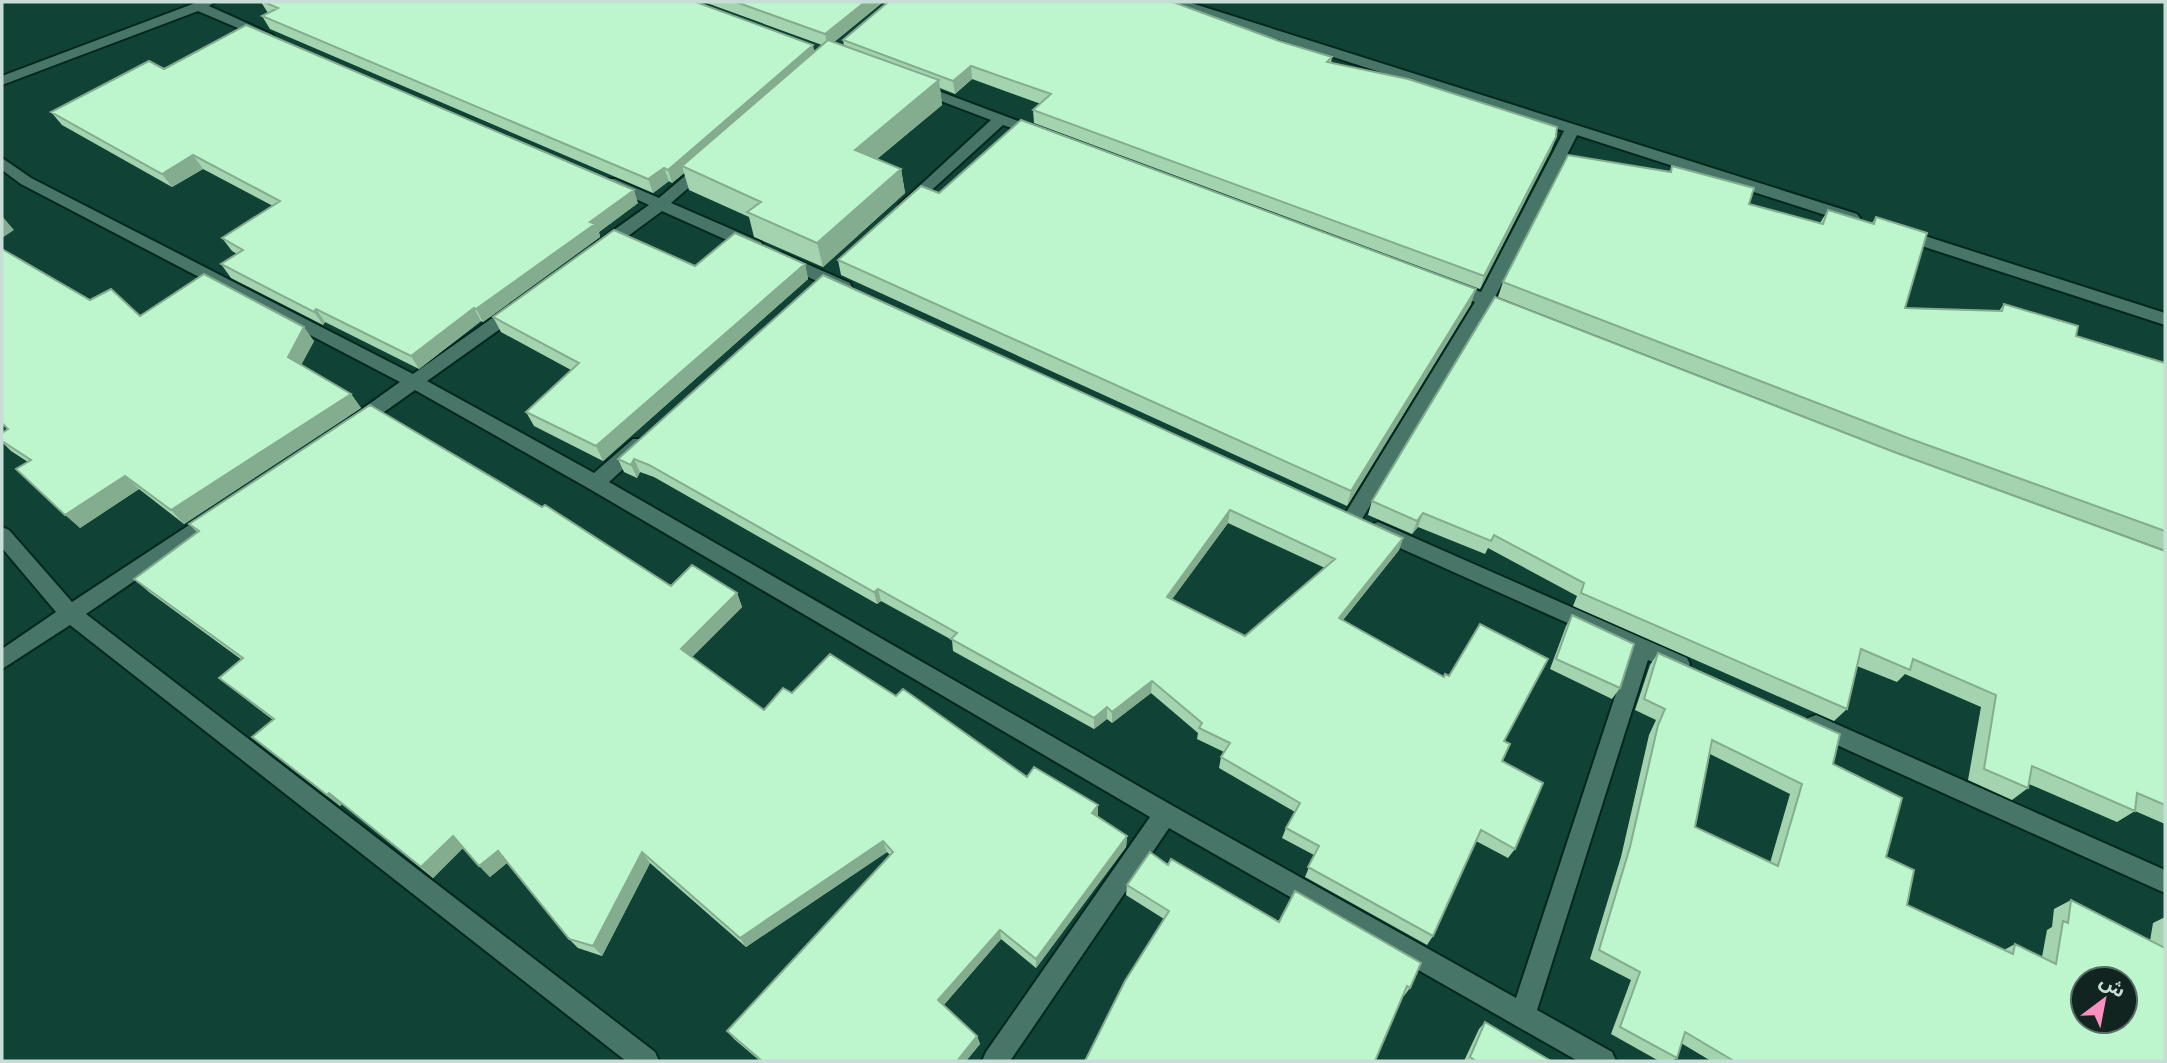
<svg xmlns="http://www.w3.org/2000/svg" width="2167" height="1063" viewBox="0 0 2167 1063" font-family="Jost,'Noto Sans Arabic',sans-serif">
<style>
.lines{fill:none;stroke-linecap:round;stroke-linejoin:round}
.minor-casing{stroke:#02271e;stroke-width:4}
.minor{fill:#477668;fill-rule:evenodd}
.wall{fill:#a3d4af;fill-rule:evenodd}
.shaded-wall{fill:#84ac8f}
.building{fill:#bdf6cc;stroke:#84ac8f;stroke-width:2;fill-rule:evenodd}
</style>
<rect width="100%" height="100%" fill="#114236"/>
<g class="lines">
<g class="minor-casing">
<path id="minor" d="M198,2H215L209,6L273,35L271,38H261L198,11L2,85V76Z
M1170,2H1188L1857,214L1860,218L1857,222H1847L1577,135L1495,297L1521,307L1523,311L1515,317L1489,307L1359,524L1352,527L1345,524L1342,519L1345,514L1475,302L1446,291L1444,287L1452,281L1481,292L1564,131L1171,5Z
M917,83L1045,131L1047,134L1040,138L1003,125L912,208H902L899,205L902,202L991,120L912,90V84Z
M2,158L31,178L413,374L512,304H524L526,308L524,312L427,381L594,473L633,439H645L648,444L645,449L609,482L1173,806L1516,998L1630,651L1371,535L1368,530L1371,525L1378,522L1385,525L1687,658L1690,664L1687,670L1680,673L1648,660L1537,1010L1612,1052L1616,1061H1578L1169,828L1010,1061H982L986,1052L1150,817L588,488L415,390L363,427H351L348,422L351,417L400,382L21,184L2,170Z
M705,161L710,163L712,166L710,169L671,203L761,242L763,246L761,250H749L662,211L605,253H593L591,249L593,245L649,205L605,185L602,182L605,179H615L659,198L700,163Z
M1900,228L2165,313V325L1894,237L1892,233Z
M782,253L850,283L852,287L844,293L838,291L776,262L774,258L776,254Z
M215,508L222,511L225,516L222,521L86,614L655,1052L659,1061H626L70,625L2,669V649L56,612L2,548V527L9,530L72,602Z
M1816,715L2165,870V893L1808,732L1805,725L1808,718Z"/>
</g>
<use href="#minor" class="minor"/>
</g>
<path class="wall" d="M261,2H696L815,52L822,45L704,2H883L834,42L844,46L843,40L1279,41L1332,57L1331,63L1556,137L1551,150L1480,289L1034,123L1033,110L1041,104L972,79L955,94L940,88L942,105L877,159L901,169L905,193L823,267L754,237L749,217L689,190L684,173L672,183L669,181L653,193L270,29L262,16L268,13Z
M164,69L638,203L599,232L600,237L483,322L481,321L419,369L325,322L323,325L231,278L221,264L237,254L232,251L222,238L273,206L203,169L172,187L62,125L51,112Z
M1672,166L1749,204L1820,223L1828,210L1872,223L1876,217L1905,308L1999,311L2004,304L2076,336L2165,363V550L1896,452L1498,297L1503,282L1670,172Z
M939,193L1471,304L1347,506L841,275L838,260Z
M805,264L808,279L603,461L534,426L526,412L571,370L501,332L493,317L695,266Z
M823,275L1403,538L1399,550L1343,620L1504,741L1502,761L1515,849L1508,858L1476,841L1433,936L1427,945L1305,877L1314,855L1282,838L1286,828L1295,812L1219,768L1221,757L1224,752L1197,739L1198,733L1151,693L1112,723L1107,719L1094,729L953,651L952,640L881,601L877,604L654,477L640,472L637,478L624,472L618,459ZM1228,523L1325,568L1245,636L1172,599Z
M90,300L140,316L314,341L301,365L351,394L361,408L184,524L139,489L80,528L28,462L11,451L2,442V433L8,429Z
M1894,452L2165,551V824L2135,811L2117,822L2029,784L2028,788L2012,800L1968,780L1981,707L1905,674L1897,682L1857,666L1847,709L1834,721L1573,606L1577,596L1488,548L1485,554L1418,527L1412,534L1368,515L1372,501Z
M189,524L737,593L742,607L692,657L764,710L792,693L896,696L1027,777L1098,816L1127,836L1126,847L1036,968L1001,939L943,1006L977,1036L980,1044L966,1061H760L734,1039L727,1031L890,855L887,852L746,947L650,863L602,956L578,948L569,939L507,863L490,877L463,848L433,878L342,804L340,806L252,737L273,720L234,690L219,678L242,660L149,592L134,579L197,532Z
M1572,615L1620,688L1612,699L1550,669L1566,626Z
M1658,653L1833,764L1886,857L1907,905L2004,950L2015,944L2042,957L2047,930L2052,927L2054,909L2071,900L2150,941L2153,923L2165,917V1061H1711L1681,1043L1677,1058L1672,1061H1659L1611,1034L1631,980L1590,959L1621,857L1649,735L1656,720L1635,710L1650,665ZM1710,754L1790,794L1770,863L1695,827Z
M1168,865L1279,922L1410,988L1404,996L1164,919L1126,895L1127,885Z
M1485,1022L1551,1061H1464L1479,1029Z"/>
<path class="shaded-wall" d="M865,2H883L828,47L825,34Z
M813,45L816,58L682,166L684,173L672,183L668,170Z
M971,66L972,79L955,94L953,81Z
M939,80L942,105L859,174L855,150Z
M1556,137L1551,150L1480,289L1484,276Z
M193,155L203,169L172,187L162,174Z
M664,168L669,181L653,193L648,179Z
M901,169L905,193L823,267L817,243Z
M634,190L638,203L599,232L600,237L483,322L476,309L590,222Z
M2,216L14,230L2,238Z
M805,264L808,279L603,461L596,446Z
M1476,289L1471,304L1347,506L1351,491Z
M474,308L481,321L419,369L411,356Z
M316,309L325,322L323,325L314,312Z
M304,327L314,341L298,371L288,357Z
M351,394L361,408L184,524L171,510Z
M634,459L640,472L637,478L631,465Z
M125,476L139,489L80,528L65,515Z
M1230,510L1228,523L1165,609L1167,597Z
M1423,513L1418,527L1412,534L1417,521Z
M1403,538L1399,550L1335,630L1339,618Z
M878,589L881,601L877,604L874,592Z
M737,593L742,607L688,661L681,649Z
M1152,681L1151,693L1112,723V712Z
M1107,707V719L1094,729V718Z
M329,793L342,804L340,806L327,795Z
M1098,805V816L1092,824V813Z
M453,836L464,847L433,878L421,867Z
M1127,836L1126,847L1036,968V959Z
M883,841L887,852L746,947L740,938Z
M498,851L508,862L490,877L479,866Z
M642,852L650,863L602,956L593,946Z
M1000,930L1001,939L940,1009L938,1000Z
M977,1036L980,1044L966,1061H957Z"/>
<path class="building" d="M264,2H696L813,45L668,170L664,168L648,179L262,16L278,8Z
M736,2H865L825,34Z
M888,2H1173L1279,41L1332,57L1327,62L1408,79L1557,127L1556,137L1484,276L1033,110L1051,94L971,66L953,81L843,40Z
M246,25L634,190L590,222L595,224L476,309L474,308L411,356L316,309L314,312L221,264L243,250L222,238L280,201L193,155L162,174L51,112L149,61L164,69Z
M828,40L939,80L855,150L901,169L817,243L747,212L761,202L682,166Z
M1021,120L1476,289L1351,491L838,260L921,186L939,193Z
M1568,155L1671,172L1672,166L1754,188L1749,204L1823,224L1828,210L1874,224L1876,217L1927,233L1905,308L2002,311L2004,304L2078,326L2076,336L2165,363V531L1908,438L1503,282Z
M614,230L695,266L735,233L805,264L596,446L526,412L579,363L493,317Z
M2,249L90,300L111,289L140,316L204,274L304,327L288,357L351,394L171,510L125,476L65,515L16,469L31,460L2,441V433L8,429L2,423Z
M823,275L1403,538L1339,618L1444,677L1445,674L1449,676L1480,624L1548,659L1504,741L1510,744L1502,761L1543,783L1515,849L1481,830L1433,936L1308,867L1319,846L1286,828L1300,803L1221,757L1230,743L1199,728L1202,723L1152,681L1112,712L1107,707L1094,718L951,639L957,633L878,589L874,592L649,465L634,459L631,465L618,459ZM1230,510L1335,559L1245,636L1167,597Z
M1495,297L1894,452L2165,551V805L2137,793L2135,811L2032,766L2028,788L1984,769L1996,695L1913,659L1910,670L1861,649L1847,709L1581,593L1584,583L1494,535L1491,541L1423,513L1417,521L1372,501Z
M370,405L542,507L545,505L671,586L692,565L737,593L681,649L764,710L783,688L792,693L830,654L896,696L903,689L1027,777L1034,767L1098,805L1092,813L1127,836L1036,959L1000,930L938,1000L977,1036L957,1061H762L727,1031L893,852L883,841L740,938L642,852L593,946L569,939L498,851L479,866L453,836L421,867L329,793L327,795L252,737L274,719L219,678L243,658L134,579L199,531L189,524Z
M1572,615L1634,644L1620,688L1556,659Z
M1658,653L1840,734L1833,764L1902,798L1886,857L1914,870L1907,905L2013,954L2015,944L2056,964L2063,921L2068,923L2071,900L2165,948V1061H1734L1685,1032L1677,1058L1620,1027L1640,972L1599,950L1630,847L1658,725L1665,709L1644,699ZM1712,740L1802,784L1778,866L1695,827ZM2083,979H2125V1021H2083Z
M1150,852L1168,865L1171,859L1279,922L1295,891L1421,963L1410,988L1407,986L1375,1061H1085L1125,981L1169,911L1127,885Z
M1485,1022L1551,1061H1476L1470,1057Z"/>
<rect width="2167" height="1063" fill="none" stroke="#c6ded6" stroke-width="7"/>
<g transform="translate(2104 1000) rotate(32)"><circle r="33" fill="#11241f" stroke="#596e68" stroke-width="2"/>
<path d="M0-5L12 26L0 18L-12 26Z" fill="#fd8ec0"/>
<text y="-10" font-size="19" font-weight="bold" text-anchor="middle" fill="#c6ded6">ش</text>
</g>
</svg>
